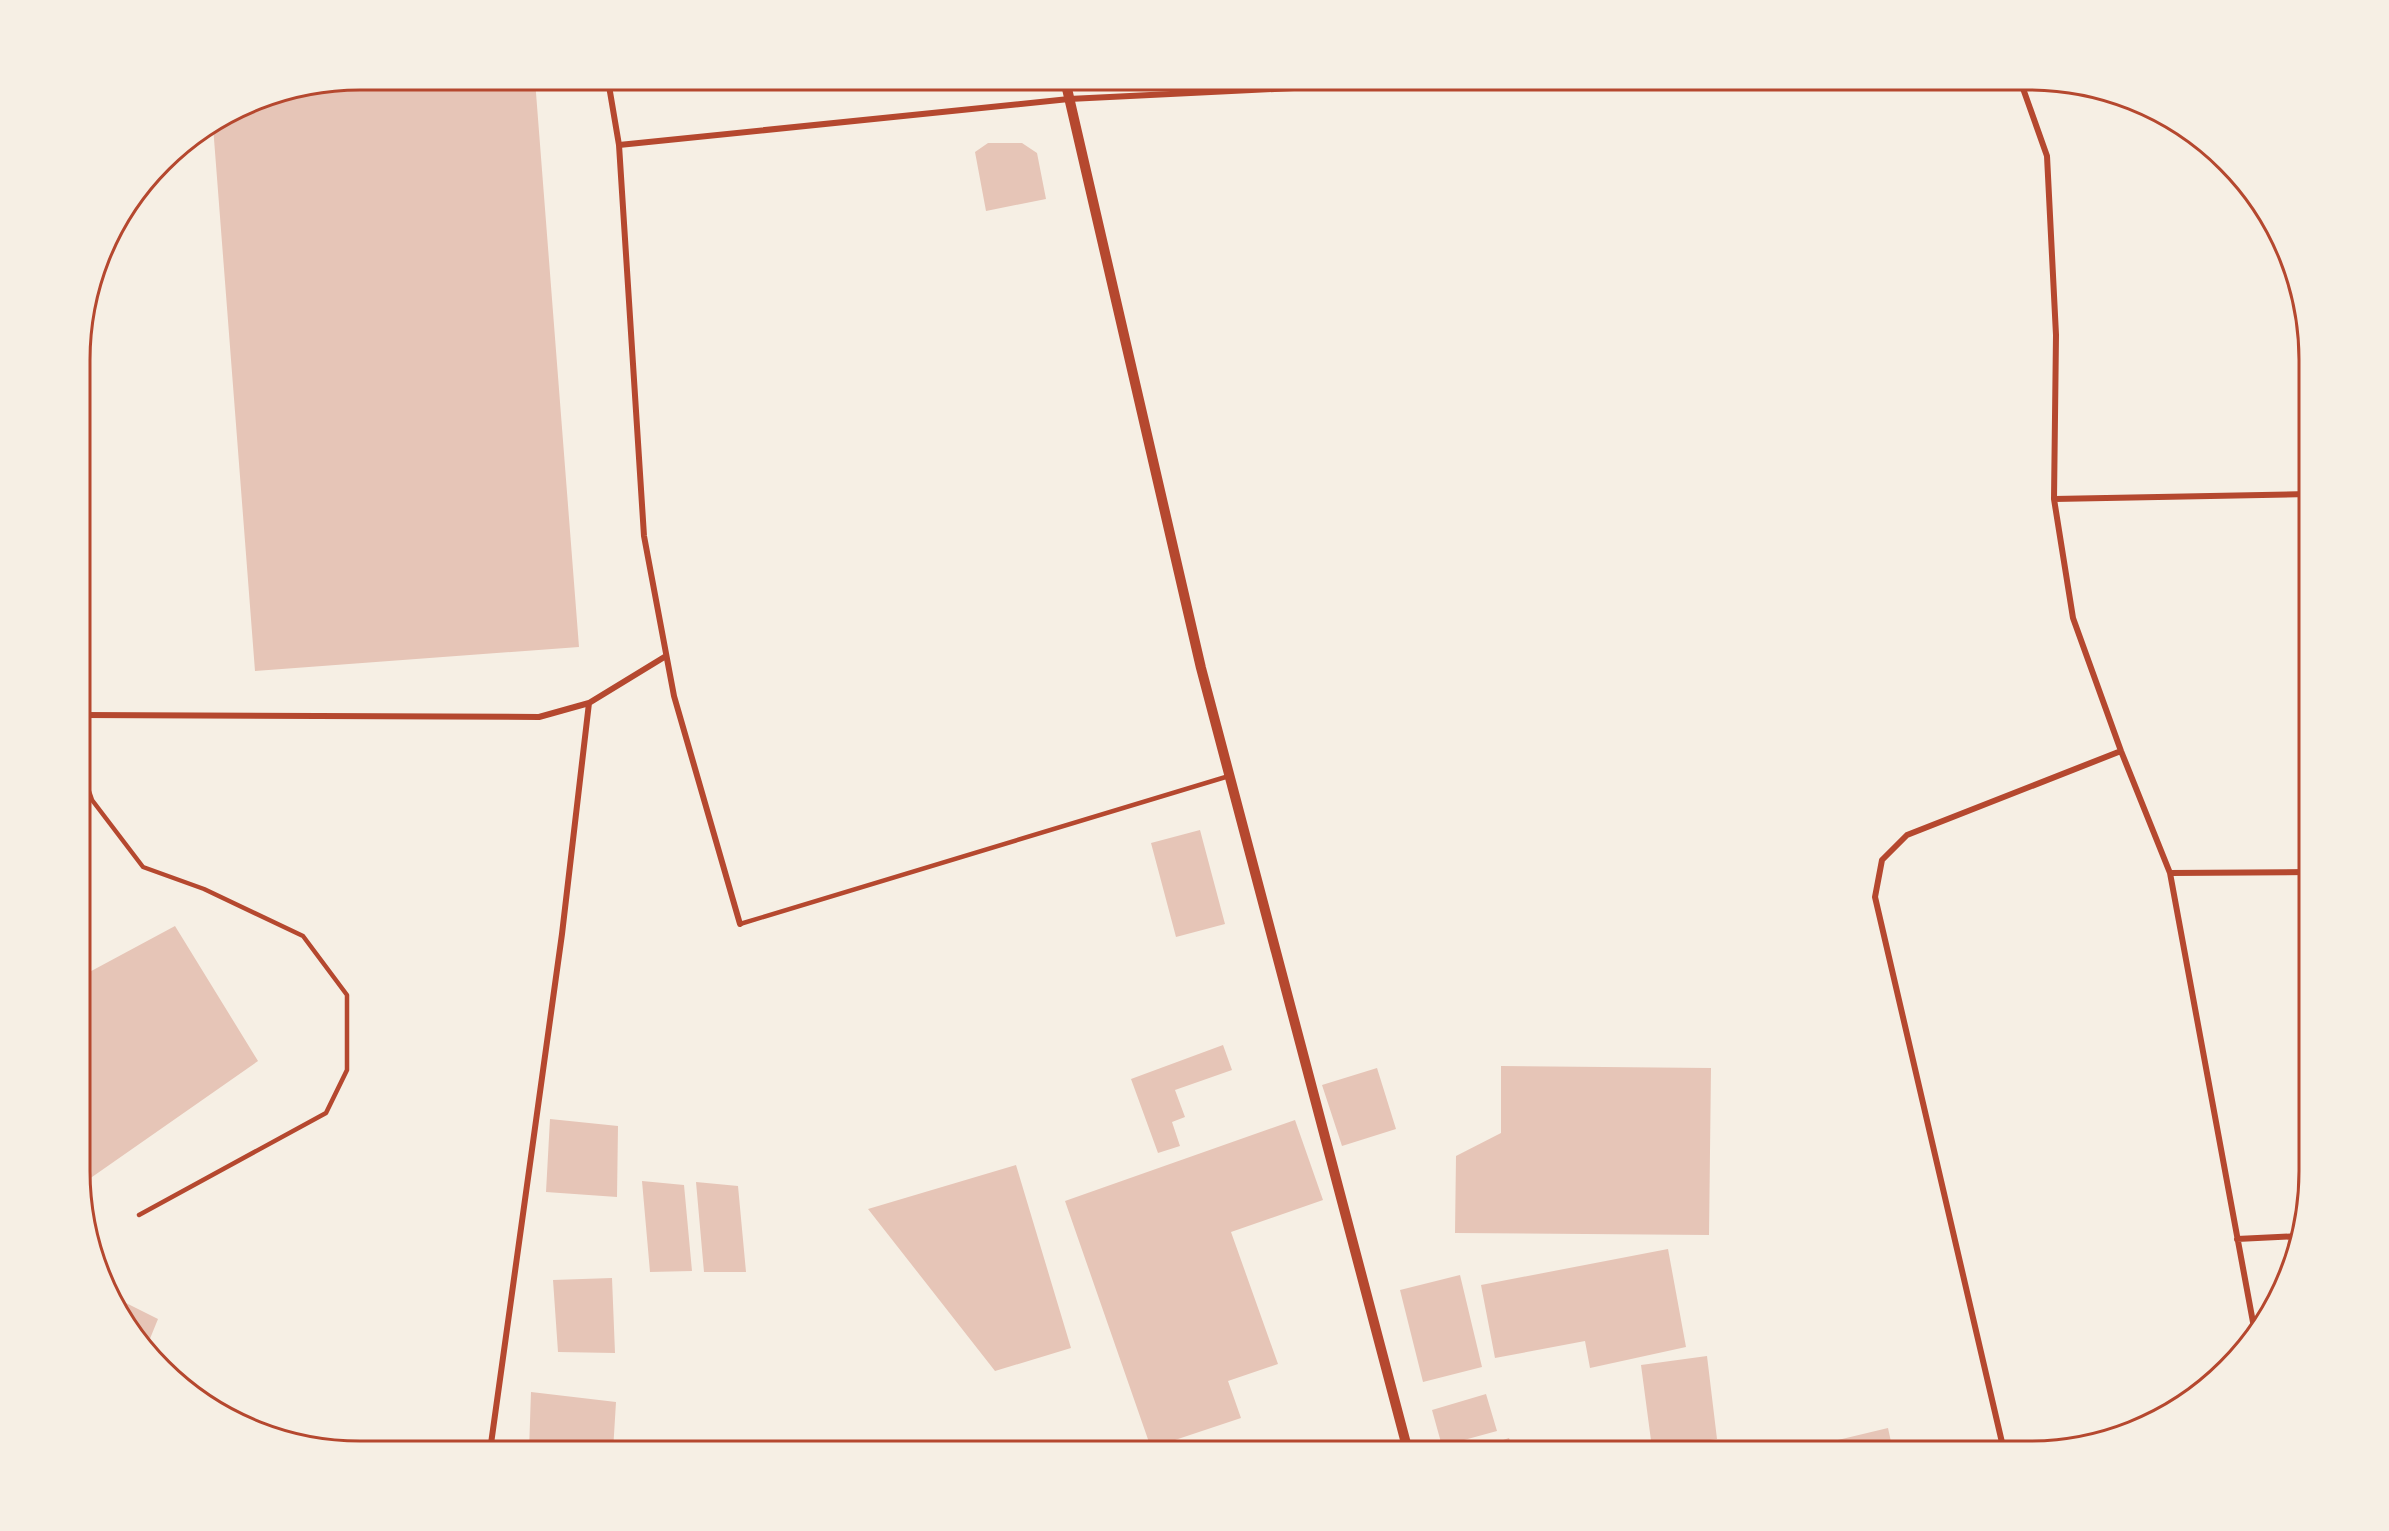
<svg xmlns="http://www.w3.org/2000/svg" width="2389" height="1531" viewBox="0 0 2389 1531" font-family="Arial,sans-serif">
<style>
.building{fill:#e6c5b7}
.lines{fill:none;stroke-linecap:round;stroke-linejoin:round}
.service{stroke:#b5482f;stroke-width:4.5}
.minor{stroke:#b5482f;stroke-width:6}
.tertiary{stroke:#b5482f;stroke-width:10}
.rim{fill:none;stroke:#b5482f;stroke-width:3}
</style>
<rect width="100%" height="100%" fill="#f6efe4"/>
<path class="building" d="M360,80H535L579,647L255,671L213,126L253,101Z
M988,143H1022L1037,153L1046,199L986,211L975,152Z
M1200,830L1225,924L1176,937L1151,843Z
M175,926L258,1061L82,1184V976Z
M1223,1045L1232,1070L1175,1090L1185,1117L1172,1122L1180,1146L1158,1153L1131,1079Z
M1501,1066L1711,1068L1709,1235L1455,1233L1456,1156L1501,1133Z
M1377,1068L1396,1129L1342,1146L1322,1085Z
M550,1119L618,1126L617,1197L546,1192Z
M1295,1120L1323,1200L1231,1232L1278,1364L1228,1381L1241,1418L1151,1448L1065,1201Z
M1016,1165L1071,1348L995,1371L868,1209Z
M642,1181L684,1185L692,1271L650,1272Z
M696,1182L738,1186L746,1272H704Z
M1668,1249L1686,1347L1590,1368L1585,1341L1495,1358L1481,1285Z
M1460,1275L1482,1367L1423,1382L1400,1290Z
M612,1278L615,1353L558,1352L553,1280Z
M116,1298L158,1319L147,1346L127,1326Z
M1707,1356L1717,1439L1652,1448L1641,1365Z
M531,1392L616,1402L613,1451H529Z
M1486,1394L1497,1431L1442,1446L1432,1410Z
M1888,1428L1893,1451H1796V1450Z
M1509,1438L1513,1451H1470Z"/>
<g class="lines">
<path class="service" d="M82,771L92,800L143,867L204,889L303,936L347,995V1070L326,1113L139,1215
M740,924L1229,776"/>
<path class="minor" d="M608,80L619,145L644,536L674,696L740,924
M2020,80L2047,156L2056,335L2054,499L2073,618L2121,751L2170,873L2255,1333
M619,145L1069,99L1294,88L1329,80
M2054,499L2309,494
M82,715L539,717L589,703L666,656
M2170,873L2309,872
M2237,1239L2300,1236
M490,1451L562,934L589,703
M2004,1451L1875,897L1882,860L1907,835L2121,751"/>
<path class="tertiary" d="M1065,80L1201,668L1408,1451"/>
</g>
<path d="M0 0H2389V1531H0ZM360 90H2029A270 270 0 0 1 2299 360V1171A270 270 0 0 1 2029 1441H360A270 270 0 0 1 90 1171V360A270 270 0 0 1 360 90Z" fill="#f6efe4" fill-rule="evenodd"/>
<path class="rim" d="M360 90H2029A270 270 0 0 1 2299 360V1171A270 270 0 0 1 2029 1441H360A270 270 0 0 1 90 1171V360A270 270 0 0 1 360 90Z"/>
</svg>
